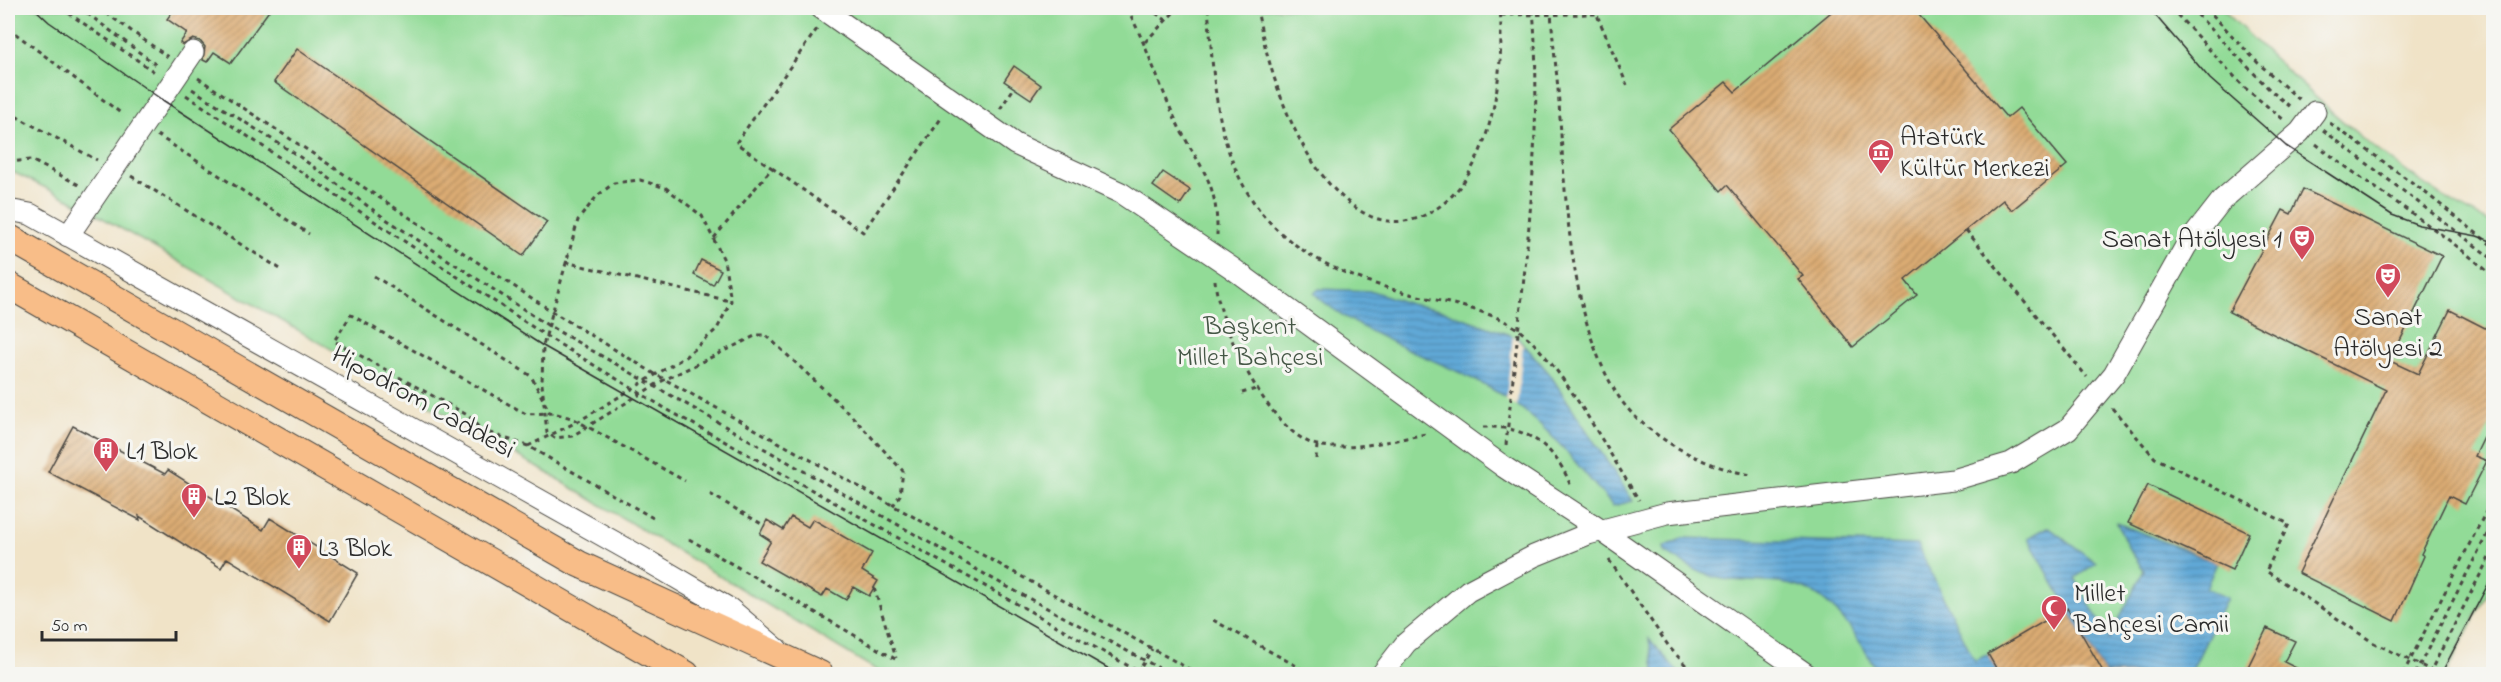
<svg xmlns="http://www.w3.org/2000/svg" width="2501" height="682" viewBox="0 0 2501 682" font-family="'Indie Flower',sans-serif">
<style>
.park{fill:#92db97;stroke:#5e8361;stroke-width:1.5}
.water{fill:url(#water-rules);stroke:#466a81;stroke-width:1.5}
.pier{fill:#f0e3c7}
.building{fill:url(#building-hatch)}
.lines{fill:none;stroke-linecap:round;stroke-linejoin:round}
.minor-casing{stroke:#494742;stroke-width:23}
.major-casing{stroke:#494742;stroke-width:28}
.path{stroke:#494742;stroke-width:3;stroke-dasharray:4.5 4.5;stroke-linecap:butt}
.minor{stroke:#fff;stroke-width:21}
.major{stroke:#f8bd88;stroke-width:26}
.tram{stroke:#2b2b2b;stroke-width:1.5}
.path-bridge{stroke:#494742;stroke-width:3;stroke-dasharray:4.5 4.5;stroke-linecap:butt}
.labels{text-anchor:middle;stroke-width:6;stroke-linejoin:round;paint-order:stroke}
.poi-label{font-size:27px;fill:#2b2b2b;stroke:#f6f6f2;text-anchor:start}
.park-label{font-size:27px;fill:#455746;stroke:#f6f6f2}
.street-label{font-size:27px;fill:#2b2b2b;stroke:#f6f6f2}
</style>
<defs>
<pattern id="water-rules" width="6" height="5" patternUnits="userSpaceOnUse" patternTransform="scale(1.5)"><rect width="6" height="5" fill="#60a9d7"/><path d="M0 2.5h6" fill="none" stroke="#4f8aaf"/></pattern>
<pattern id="building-hatch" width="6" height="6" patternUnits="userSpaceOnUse" patternTransform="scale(1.5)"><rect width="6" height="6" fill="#dbac73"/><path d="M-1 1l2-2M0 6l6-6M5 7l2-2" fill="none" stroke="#b28c5f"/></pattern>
</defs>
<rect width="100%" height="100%" fill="#f6f6f2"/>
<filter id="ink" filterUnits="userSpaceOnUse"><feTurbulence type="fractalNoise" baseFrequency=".0167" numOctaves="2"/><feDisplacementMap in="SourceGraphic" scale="12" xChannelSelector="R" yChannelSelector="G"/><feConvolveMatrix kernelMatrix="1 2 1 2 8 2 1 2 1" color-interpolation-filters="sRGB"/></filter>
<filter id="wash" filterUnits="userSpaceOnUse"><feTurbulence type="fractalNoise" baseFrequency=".008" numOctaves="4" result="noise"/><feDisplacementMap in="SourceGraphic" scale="24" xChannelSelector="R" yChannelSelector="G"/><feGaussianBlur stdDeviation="1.35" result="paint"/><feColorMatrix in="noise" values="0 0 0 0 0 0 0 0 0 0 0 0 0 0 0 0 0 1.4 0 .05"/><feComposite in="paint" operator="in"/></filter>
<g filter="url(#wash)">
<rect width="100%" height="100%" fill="#f0e3c7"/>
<path class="park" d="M8,8H2221C2305,88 2388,173 2493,224V583L2446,674H883L544,471L73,201L13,172L8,173Z"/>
<path class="water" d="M1319,289L1372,291L1410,304L1444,311L1518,338L1549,373L1633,501L1613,506C1582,471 1552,430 1514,403C1453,361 1378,346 1320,299L1314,293Z
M2117,523L2217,563L2206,588L2227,598L2190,674H2105L2028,538L2048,527L2096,563L2075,578L2109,639L2144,570L2129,549Z
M1683,538L1917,545L1975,661L1988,654L2000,674H1879C1863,646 1840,606 1809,591C1786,579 1748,583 1723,579C1702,576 1683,563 1665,552L1664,547Z
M1649,639L1680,674H1655Z"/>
<path class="pier" d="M1513,335L1523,345L1517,406L1506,400Z"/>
<g id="blocks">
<path class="building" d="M175,8H271L231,63L214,52L207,62L203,60L205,47L200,41L193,39L183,45L180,43L187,33L167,19Z
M1836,8H1913L2007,118L2019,108L2067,165L2012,210L2003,200L1905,280L1917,295L1853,347L1798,279L1803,276L1727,185L1721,191L1669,129L1726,82L1735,92Z
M297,49L547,222L523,256L274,82Z
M1014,66L1041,85L1031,99L1004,81Z
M1163,172L1190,190L1180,205L1153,186Z
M2303,189L2442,256L2390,361L2418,374L2450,310L2493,332V419L2475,456L2487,461L2465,504L2449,496L2421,554L2424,556L2395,621L2298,573L2386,390L2229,312L2283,210L2291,214Z
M701,260L721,270L713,285L694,275Z
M73,426L165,474L168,470L263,530L270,518L358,573L330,621L227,558L221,568L139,516L140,520L48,472Z
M2148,485L2249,533L2232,570L2128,523Z
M791,517L808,527L813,519L872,553L862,571L878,581L869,596L853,587L846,600L827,589L822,597L759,561L771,541L760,534L767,520L783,530Z
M2067,608L2105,675H2000L1988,654Z
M2267,628L2295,641L2284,662L2310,675H2244Z"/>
</g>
</g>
<g filter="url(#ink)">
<use href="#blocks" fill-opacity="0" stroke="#494742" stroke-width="1.5"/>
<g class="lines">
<g class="minor-casing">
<path id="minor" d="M821,8L1015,144L1121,193L1232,268L1504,467L1602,531L1806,674
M8,210L30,214L641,557L730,609L777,649
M68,236L193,52
M1382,674L1406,643L1468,591L1534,556L1588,534L1667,513L1953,480L2011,463L2068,429L2114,374L2186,246L2222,200L2300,132L2315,112"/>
</g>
<g class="major-casing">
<path id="major" d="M8,237L579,564L820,674
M8,285L686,674"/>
</g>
<path class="path" d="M61,8L156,73
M80,8L159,67
M99,8L168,57
M1127,8C1147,46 1160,88 1179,127C1201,170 1218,181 1217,235
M1148,8L1166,20
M1208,8C1211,40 1212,74 1218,107C1236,217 1299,265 1403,292C1435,301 1492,309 1519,330C1563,365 1607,451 1639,500
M1257,8C1268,74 1304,187 1372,217C1390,224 1412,223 1429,213C1492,180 1505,71 1500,8
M1551,8C1552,39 1557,71 1559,103C1565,192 1569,325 1621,400C1647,437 1708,469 1753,475
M1594,8L1627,85
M2171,8L2245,88L2284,120
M2191,8L2270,90L2293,109
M2206,8L2258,63L2301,101
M1501,15L1597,14
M8,28L122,114
M1145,42L1178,8
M198,78L553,312L655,374L1198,674
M192,89L297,155L383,217L549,326L1002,584L1170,674
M186,95L546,336L668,410L1143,674
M1000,109L1014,88
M8,112L97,160
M2330,123L2417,186L2494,247
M2323,130L2494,260
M157,135L309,234
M2316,144C2374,190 2438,227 2494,277
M8,162L31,160L79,185
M772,168L863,232L942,117
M131,176L282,270
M1966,230L2087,377
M714,238L772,168L736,143L817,29
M565,262L730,301
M374,276L531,376L550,413
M1215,280C1218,325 1269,434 1317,445C1347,452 1395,440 1426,434
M1242,393L1256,389
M2112,408L2155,458L2289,524L2266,571L2374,643L2439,674
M1483,427C1526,425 1557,447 1571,487
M1506,445C1520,300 1544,153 1533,8
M528,446L579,421L685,357L717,329L731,301L724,260L702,216L666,188L640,180L614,183L597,196L578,220L543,346L542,384
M1316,459L1317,445
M710,494L765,526
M653,518L528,446L481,430L469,416L334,341L351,315L526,414L553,413L572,418L685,481
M689,539L897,660
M1609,560L1670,648L1694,674
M874,588L896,658
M1213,620L1311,674
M1137,674L1152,649
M2403,674L2494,496
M2415,674L2494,521
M2429,674L2494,548"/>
<use href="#minor" class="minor"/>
<use href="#major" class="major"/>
<path class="tram" d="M34,8L49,22L161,99L543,346L1118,674
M2149,8L2210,79L2286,146L2392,215L2419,225L2477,236L2494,242
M2441,674L2494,573"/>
<path class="path-bridge" d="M542,384L547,433L555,438L572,436L660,382L757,335H766L849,413L903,471L900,495L892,507"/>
</g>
</g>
<defs>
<g id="museum-pin" transform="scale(1.35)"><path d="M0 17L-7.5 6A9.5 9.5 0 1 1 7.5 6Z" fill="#d1495b" stroke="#f6f6f2"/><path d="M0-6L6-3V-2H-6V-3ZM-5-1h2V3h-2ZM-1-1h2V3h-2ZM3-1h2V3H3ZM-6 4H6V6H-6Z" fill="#fff"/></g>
<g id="theatre-pin" transform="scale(1.35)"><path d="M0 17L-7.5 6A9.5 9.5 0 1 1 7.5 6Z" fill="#d1495b" stroke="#f6f6f2"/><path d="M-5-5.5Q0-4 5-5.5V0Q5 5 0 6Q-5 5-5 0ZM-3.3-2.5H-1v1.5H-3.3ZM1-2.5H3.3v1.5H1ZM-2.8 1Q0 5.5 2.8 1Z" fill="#fff"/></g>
<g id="building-pin" transform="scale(1.35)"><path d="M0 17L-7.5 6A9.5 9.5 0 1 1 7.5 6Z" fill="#d1495b" stroke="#f6f6f2"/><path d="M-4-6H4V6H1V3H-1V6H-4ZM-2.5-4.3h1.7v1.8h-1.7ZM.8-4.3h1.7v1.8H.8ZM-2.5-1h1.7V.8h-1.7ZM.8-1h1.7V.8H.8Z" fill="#fff"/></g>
<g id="mosque-pin" transform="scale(1.35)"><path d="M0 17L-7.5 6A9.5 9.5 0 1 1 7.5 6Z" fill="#d1495b" stroke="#f6f6f2"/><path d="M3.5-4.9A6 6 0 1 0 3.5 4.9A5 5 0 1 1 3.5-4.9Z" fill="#fff"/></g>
</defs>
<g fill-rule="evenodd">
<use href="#museum-pin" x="1881" y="152"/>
<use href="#theatre-pin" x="2302" y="238"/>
<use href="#theatre-pin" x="2388" y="276"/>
<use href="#building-pin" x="106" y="450"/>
<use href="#building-pin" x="194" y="496"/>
<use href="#building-pin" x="299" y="547"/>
<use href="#mosque-pin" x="2054" y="608"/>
</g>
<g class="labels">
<g class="poi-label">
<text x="1900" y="145">Atatürk<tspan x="1900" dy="31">Kültür Merkezi</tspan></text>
<text x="2282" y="247" text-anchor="end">Sanat Atölyesi 1</text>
<text x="2388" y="325" text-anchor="middle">Sanat<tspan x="2388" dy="31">Atölyesi 2</tspan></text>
<text x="126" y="459">L1 Blok</text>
<text x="214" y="505">L2 Blok</text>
<text x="318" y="556">L3 Blok</text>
<text x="2074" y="601">Millet<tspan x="2074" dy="31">Bahçesi Camii</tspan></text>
</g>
<g class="park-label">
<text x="1250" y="334">Başkent<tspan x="1250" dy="31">Millet Bahçesi</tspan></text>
</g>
<g class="street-label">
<text transform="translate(424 401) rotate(29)" y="9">Hipodrom Caddesi</text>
</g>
</g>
<rect width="2501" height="682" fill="none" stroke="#f6f6f2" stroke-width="30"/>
<path d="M42 631v9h134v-9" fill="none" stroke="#2b2b2b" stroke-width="3"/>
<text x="51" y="631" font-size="18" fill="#2b2b2b" stroke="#f6f6f2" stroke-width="4.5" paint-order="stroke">50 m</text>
</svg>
